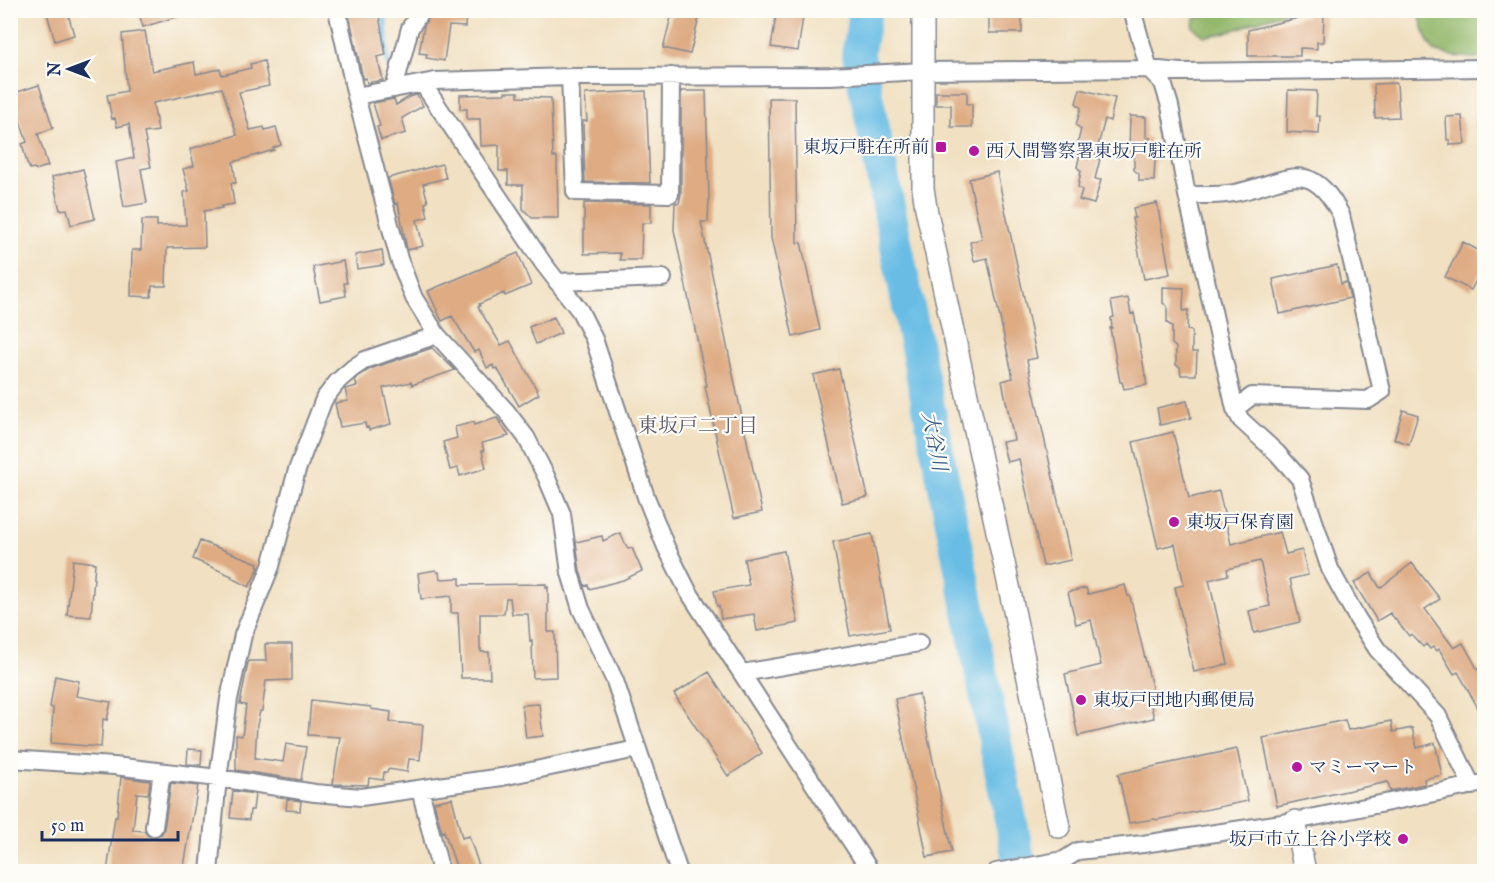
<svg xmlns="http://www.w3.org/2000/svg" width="1495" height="882" viewBox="0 0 1495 882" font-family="'IM FELL English','Noto Serif JP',serif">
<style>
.forest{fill:#94b86c;stroke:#587465;stroke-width:1.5}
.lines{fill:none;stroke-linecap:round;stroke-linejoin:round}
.stream{stroke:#69bde5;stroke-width:5}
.river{stroke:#69bde5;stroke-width:33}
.building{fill:#deab83}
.minor-casing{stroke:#868890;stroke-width:20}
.tertiary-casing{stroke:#868890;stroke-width:24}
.minor{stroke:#fff;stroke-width:16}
.tertiary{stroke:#fff;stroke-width:21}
.poi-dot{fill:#b5179e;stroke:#fdfcf7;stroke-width:2}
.labels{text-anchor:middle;stroke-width:4.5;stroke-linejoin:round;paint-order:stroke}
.poi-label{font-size:18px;fill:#1b2f5e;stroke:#fdfcf7;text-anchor:start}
.neighbourhood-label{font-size:20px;fill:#5f5a6b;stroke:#fdfcf7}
.water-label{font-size:20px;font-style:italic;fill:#325a86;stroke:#fdfcf7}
</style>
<rect width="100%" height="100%" fill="#fdfcf7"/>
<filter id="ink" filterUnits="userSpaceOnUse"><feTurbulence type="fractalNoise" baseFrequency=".0167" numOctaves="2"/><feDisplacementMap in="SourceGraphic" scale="12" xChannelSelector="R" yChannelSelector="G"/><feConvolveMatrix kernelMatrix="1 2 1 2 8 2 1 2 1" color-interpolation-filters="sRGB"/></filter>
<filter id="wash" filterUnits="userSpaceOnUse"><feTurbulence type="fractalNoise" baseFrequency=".008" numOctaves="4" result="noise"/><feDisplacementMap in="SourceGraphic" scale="24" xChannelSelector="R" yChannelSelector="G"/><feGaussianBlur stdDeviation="1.35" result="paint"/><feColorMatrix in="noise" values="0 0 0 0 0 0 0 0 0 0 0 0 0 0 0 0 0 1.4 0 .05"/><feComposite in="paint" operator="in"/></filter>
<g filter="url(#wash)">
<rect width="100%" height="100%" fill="#f1e0c1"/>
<path class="forest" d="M1222,10H1289V11C1278,16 1267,17 1256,22C1240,28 1222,35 1204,36L1193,27L1194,19Z
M1420,11H1484V59L1452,56L1434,51L1427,40L1420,18Z"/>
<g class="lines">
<path class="stream" d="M384,10L388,66"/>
<path class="river" d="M866,10L858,53L1021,872"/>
</g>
<g id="blocks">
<path class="building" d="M46,10H67L74,35L55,41Z
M138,10H185L186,14L143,27Z
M348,10H378L386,55L377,57L383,80L367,83L366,78L363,79Z
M432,10H466L465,27L449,26L444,61L426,58L427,54L419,53L424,26Z
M673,10H701L690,54L663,48Z
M777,10H804L798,51L771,47Z
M989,10H1022V33H989Z
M1307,13L1324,14L1323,42H1317V49L1300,48V56H1248V30L1306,16Z
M145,31L152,71L194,62L196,74L220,69L222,75L251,68L250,64L264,61L269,86L239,92L250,130L264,127L265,130L276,127L281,145L273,148L274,150L233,162L236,183H231L234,204L221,206L222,208L204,211L205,247L167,248L166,286H152L151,297L131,296L132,250H141L142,220H157V226L186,225L184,192L189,191L183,169L194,166L190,149L237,135L222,88L153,103L158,131L144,133L151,167L141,169L147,203L124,207L116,162L134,158L129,124L117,127L115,118L112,119L107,95L127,91L122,34Z
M1397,83L1399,117L1375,118L1374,84Z
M39,85L53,128L38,134L48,166L35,170L34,168L30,169L27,163L22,144L27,142L11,94Z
M1080,89L1115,98L1110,121L1105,119L1095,158L1100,159L1095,179L1101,180L1094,204L1079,200L1082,190L1078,187L1081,171L1077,167L1081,149L1077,146L1081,129L1076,125L1081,108L1076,103Z
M1288,90L1317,91L1316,116H1320L1319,134L1287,132Z
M646,91L650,183L585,182L583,121H587L585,94Z
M681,91H706L709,199L708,222H701L762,512L734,518L705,386H707L674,230L675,203H679L681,194Z
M505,92H518V97L551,98L553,157H557L558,218H532L523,209V185H508V171H499V145L481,146L480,119H467V109H460V95L505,94Z
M936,92H967V104H972V127H951V105H936Z
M417,95L423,106L402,118L406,133L381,140L377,127L380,126L373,103L394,99L396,105L409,97Z
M769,98H795L797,243L801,242L820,330L793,337L771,238Z
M1130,116L1146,117V137L1150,138V158H1155L1154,181H1139V174L1134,170V153L1129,151Z
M1462,116L1465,144L1450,145V140H1447L1446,117Z
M442,164L446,178L423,184L428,202L425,203L428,217L417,220L423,246L407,250L398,203L395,204L388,178Z
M83,169L95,219L71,225L67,209L60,210L52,177Z
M997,172L1037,358L1027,360L1071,560L1043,566L1019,459L1007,462L1002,442L1014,440L1002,381L1013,378L987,258L974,261L970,242L982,239L969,179Z
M584,203L651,204V223H642L641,260H620V253L584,254Z
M1157,203L1170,274L1144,279L1132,218H1135L1133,208Z
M1463,242L1485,254V263L1471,290L1445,277Z
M382,250L384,265L357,269L355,255Z
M518,253L531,285L505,296L504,293L479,304L480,306L478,307L501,345L510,341L539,394L519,406L497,368L494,369L493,365L487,368L479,350L474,352L452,316L442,321L428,291Z
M343,261L347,283H344L346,296L320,301L313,267Z
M1337,265L1341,284L1346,282L1350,298L1280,314L1273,279Z
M1163,287L1184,288L1183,311L1188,310L1187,330L1192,331V352H1197L1196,375H1181L1180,367L1176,365V347L1172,344V326L1167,323V306L1163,303Z
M1128,298L1131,314L1134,313L1147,385L1124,389L1122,382H1120L1110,328H1112L1111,318L1114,317L1111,301Z
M554,317L561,333L536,344L529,327Z
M432,348L455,370L412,385L411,382L383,388L391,424L369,430L368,427L366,428L365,423L340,427L335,403L348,401L345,389L357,386L355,380L359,376L370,369Z
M839,369L868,497L842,503L813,375Z
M1187,401L1191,418L1160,425L1157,408Z
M1403,410L1418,415L1409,444L1394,439Z
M497,418L509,436L482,443L484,451H482L486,468L460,476L458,468L450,470L443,442L457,438L455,427L474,422V425Z
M1173,432L1189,498L1219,491L1231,544L1280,532L1286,554L1302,550L1308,575L1290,579L1300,622L1254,633L1249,611L1270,606L1260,561L1227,569L1228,575L1209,580L1228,664L1194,672L1175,587L1184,585L1175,544L1158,548L1133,442Z
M620,533L628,549L632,548L642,571L623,580L589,589L588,585L585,586L580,571L576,542L602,536L603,541Z
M872,534L890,629L850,636L833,542Z
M200,541L258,563L257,566L259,567L249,587L231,578L232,576L193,559Z
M784,551L798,623L757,631L754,614L721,619L719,606H717L714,591L749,585L744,559Z
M73,560L95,563L91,617L67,615Z
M1412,563L1440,599L1425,609L1454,648L1463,643L1478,670L1485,667V721L1458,672L1454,674L1439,649L1436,651L1433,647L1430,649L1426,644L1423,647L1411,634L1409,636L1390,613L1377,621L1354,583L1371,573L1380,588Z
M436,570L437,572H439L440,579L460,578V585L546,584V588L548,587V632H555L556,677L533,678L532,640L530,641L528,614H512L510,598H506L504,614H480V649H481V652H489L490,678H461L458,613H451V596L421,599L418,573Z
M1125,585L1128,596H1130L1156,704L1151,706L1154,718L1078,736L1065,674L1101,665L1091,620L1076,624L1068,592L1086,588L1088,594Z
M265,644H292V680L266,681L262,711H260L257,725L255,758L283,762L286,744L306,747L301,780L236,770V735L242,736L246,705L240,704L248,663L249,661H266Z
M709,672L762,753L728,776L674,694Z
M55,676L79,681L76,696L111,702L107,720L103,719L101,747L51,743L53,708L50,707Z
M919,694L952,852L927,857L895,699Z
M311,700L371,707V709L391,712L390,722L423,725L420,760L409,759L407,772L388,769L387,772H384L383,780L369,778L368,785L333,784L340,737L308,735Z
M539,704L543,736L526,738L522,705Z
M1345,720L1348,730L1391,721L1393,732L1412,728L1417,748L1435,743L1442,775L1424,779L1425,784L1390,791L1388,782L1277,806L1263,738Z
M188,749L202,750L201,765L187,764Z
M1237,749L1248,801L1156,820L1155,819L1129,823L1118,774Z
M121,777L150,781L148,794L137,793L133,830L144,831L148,836L153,837L162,834L164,829L171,783L198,786L183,872H107L115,817H117Z
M233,791L255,794L253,810H250L249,820L230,818Z
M452,798L462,838L469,836L481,872H458L444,831L442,832L434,802Z
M287,799L301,801L300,811L286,810Z"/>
</g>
</g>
<g filter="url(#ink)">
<use href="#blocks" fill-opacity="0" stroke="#868890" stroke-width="1.5"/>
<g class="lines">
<g class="minor-casing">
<path id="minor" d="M337,10L356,96L399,259L414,298L437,335L507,412L526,437L546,476L562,514L570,573L581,609L615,681L679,872
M1132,10L1149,69L1163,83L1170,106L1187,195L1235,409L1241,420L1277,453L1300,479L1330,569L1357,618L1377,649L1438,716L1472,786
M570,77L575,192L670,194L671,76
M423,84L543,263L580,311L594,339L646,497L666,547L688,591L871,872
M394,89L410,28L422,10
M356,96L435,81L570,77L830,76L923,71L1149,69L1180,72L1484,68
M1187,195C1202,195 1219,196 1234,193C1284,184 1309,153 1341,215L1382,391L1368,400L1252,396L1235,409
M557,282L663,278
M742,673L919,643
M10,759L114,766L218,778L315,793L361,797L502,777L637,749
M420,789L441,872
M154,827L162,772
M209,872L218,778L229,699L243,635L271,566L297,470L324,399L338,381L353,368L365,360L437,335
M996,872L1064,860L1078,851L1143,844L1295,821L1484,783"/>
</g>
<g class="tertiary-casing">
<path id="tertiary" d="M923,10V188L926,208L1006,572L1059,827
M1295,821L1305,872"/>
</g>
<use href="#minor" class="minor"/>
<use href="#tertiary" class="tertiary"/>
</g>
</g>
<g class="poi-dot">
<rect x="935" y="141" width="12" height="12" rx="3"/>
<circle cx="974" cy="151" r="6"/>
<circle cx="1174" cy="522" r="6"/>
<circle cx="1081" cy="700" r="6"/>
<circle cx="1297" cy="767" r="6"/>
<circle cx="1403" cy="839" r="6"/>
</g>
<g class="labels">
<g class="poi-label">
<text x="929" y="153" text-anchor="end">東坂戸駐在所前</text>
<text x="986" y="157">西入間警察署東坂戸駐在所</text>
<text x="1186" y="528">東坂戸保育園</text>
<text x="1093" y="706">東坂戸団地内郵便局</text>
<text x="1309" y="773">マミーマート</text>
<text x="1391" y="845" text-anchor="end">坂戸市立上谷小学校</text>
</g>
<g class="neighbourhood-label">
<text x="698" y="432">東坂戸二丁目</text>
</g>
<g class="water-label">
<text transform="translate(935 441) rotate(79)" y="7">大谷川</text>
</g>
</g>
<rect width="1495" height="882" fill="none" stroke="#fdfcf7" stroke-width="36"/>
<g transform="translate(69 69) rotate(270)" stroke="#fdfcf7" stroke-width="4.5" paint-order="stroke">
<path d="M0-4.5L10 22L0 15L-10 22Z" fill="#1b2f5e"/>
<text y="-9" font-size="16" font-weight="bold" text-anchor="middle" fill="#1b2f5e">N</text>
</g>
<path d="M42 831v9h136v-9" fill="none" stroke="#1b2f5e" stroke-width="3"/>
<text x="51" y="831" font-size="18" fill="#1b2f5e" stroke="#fdfcf7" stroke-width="4.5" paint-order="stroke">50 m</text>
</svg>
